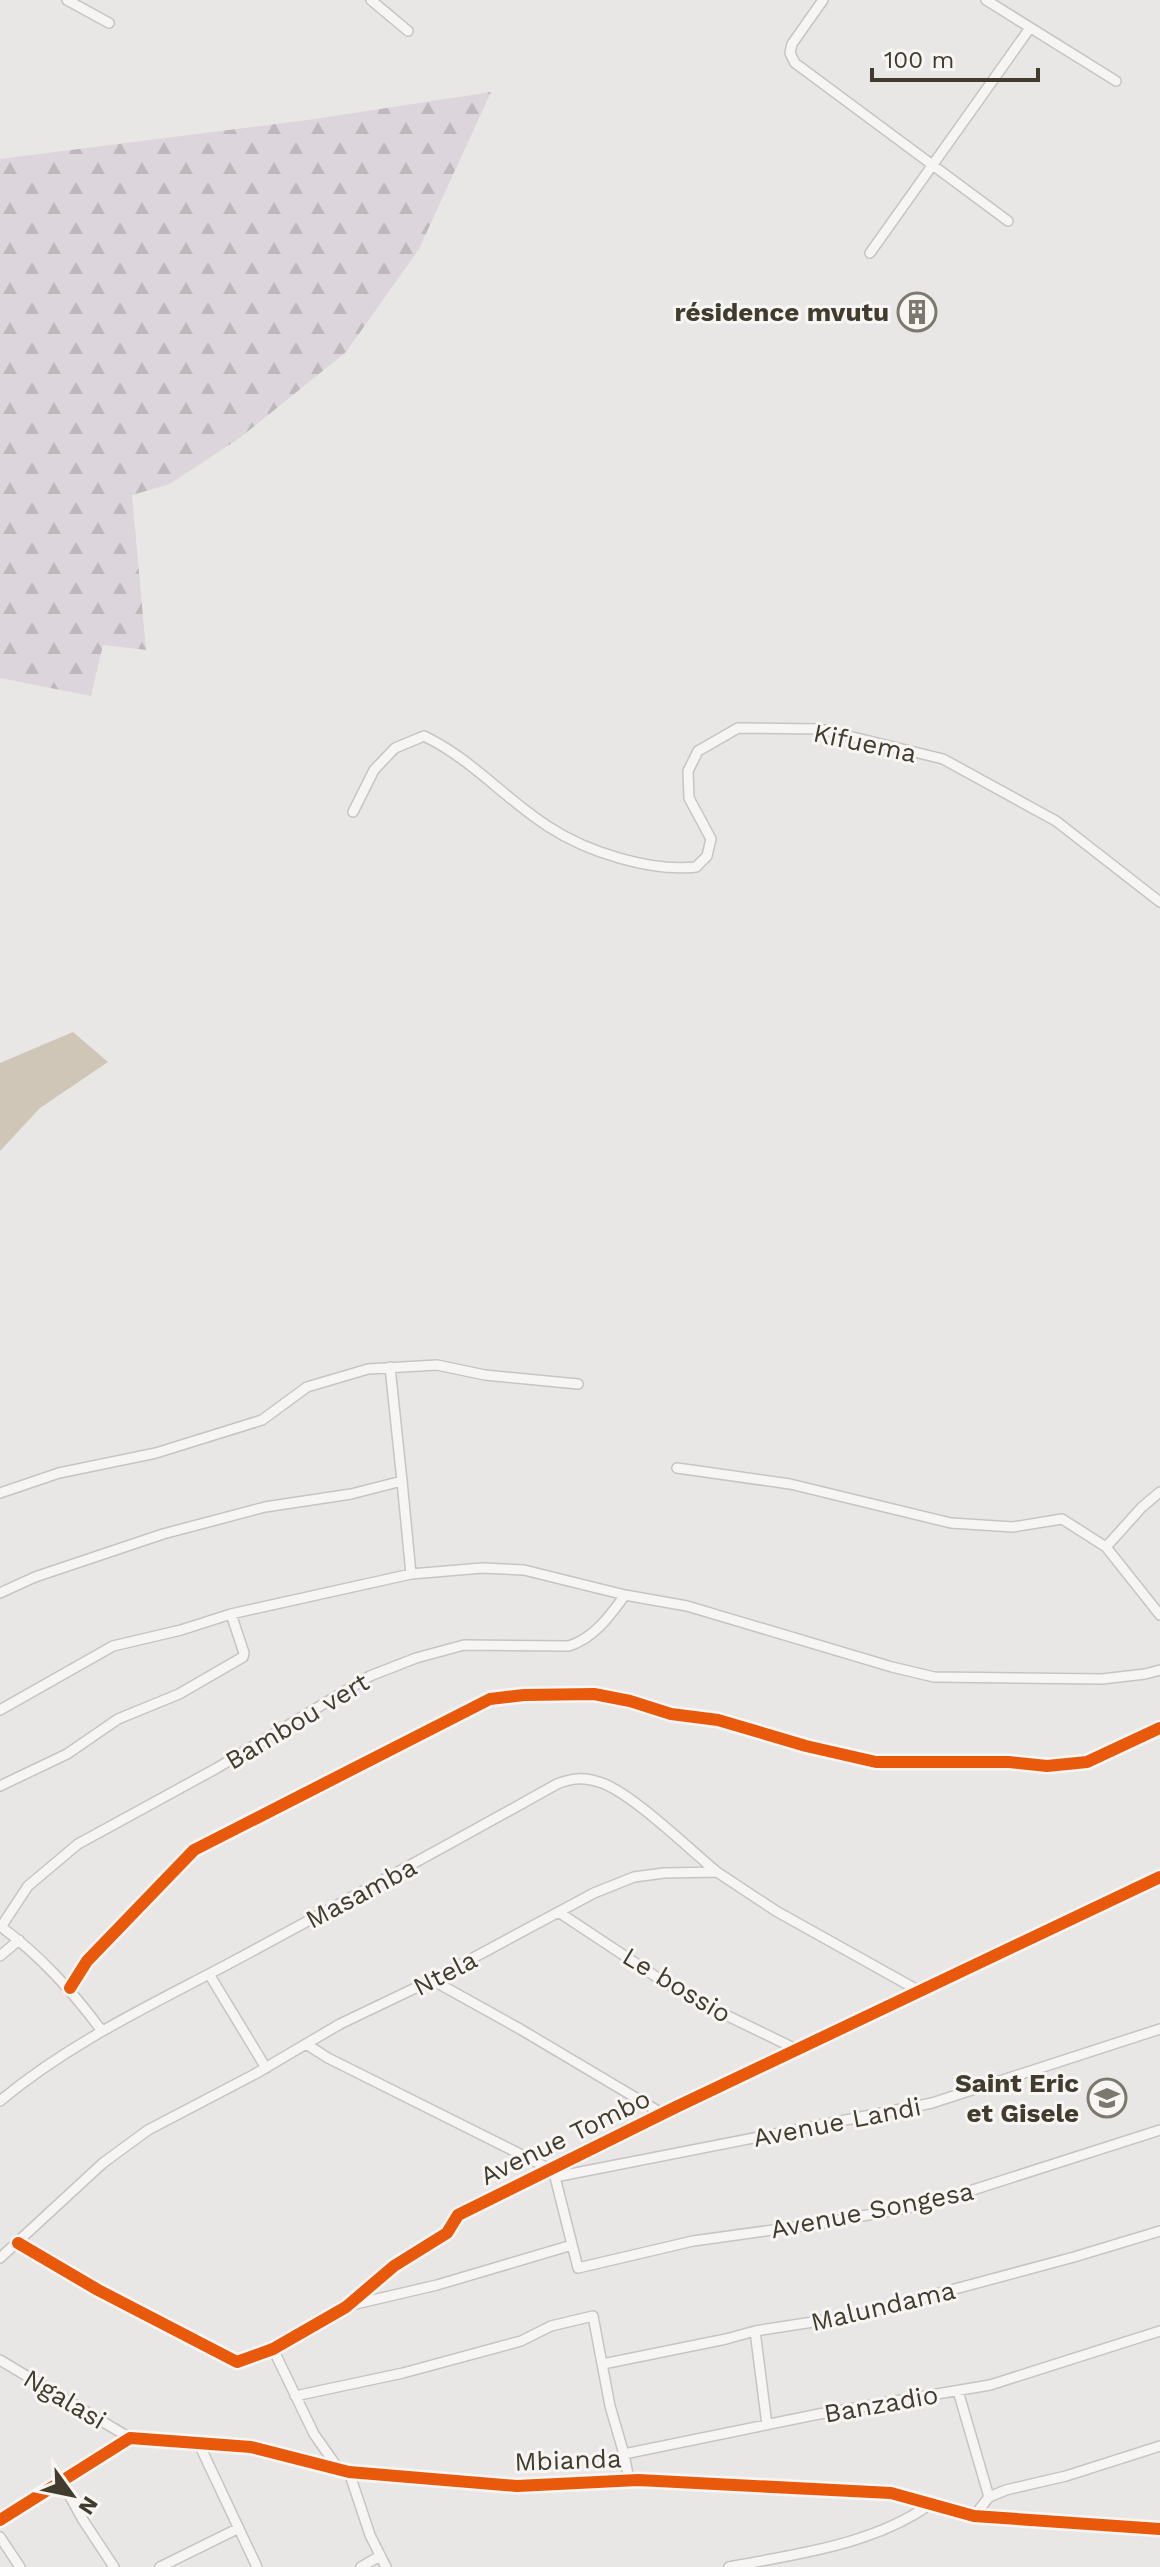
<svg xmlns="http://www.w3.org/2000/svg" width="1160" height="2567" viewBox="0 0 1160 2567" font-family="'Work Sans',sans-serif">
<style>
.forest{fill:url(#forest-firs)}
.water{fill:#d0c6b7}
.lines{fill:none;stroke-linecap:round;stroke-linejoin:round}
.minor-casing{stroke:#c7c5c3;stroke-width:12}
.tertiary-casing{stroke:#c7c5c3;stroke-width:14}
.minor{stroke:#f6f5f4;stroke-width:9}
.tertiary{stroke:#f6f5f4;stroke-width:11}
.cycleway-casing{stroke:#f8f6f4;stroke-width:17}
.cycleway{stroke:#e8590c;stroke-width:12}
.labels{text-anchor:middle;stroke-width:6;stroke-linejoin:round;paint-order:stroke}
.poi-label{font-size:26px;font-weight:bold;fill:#413c2d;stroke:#f8f6f4;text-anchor:end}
.street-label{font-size:26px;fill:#413c2d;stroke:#f8f6f4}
</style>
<defs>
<pattern id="forest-firs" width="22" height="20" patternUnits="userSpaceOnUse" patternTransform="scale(2)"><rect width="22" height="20" fill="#dcd5db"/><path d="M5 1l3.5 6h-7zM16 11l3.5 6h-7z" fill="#beb8bc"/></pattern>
</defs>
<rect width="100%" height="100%" fill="#e9e7e5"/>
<path class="forest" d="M491,92L419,249L346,352L241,437L170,484L132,495L146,650L103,645L91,696L0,678V159L308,120Z"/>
<path class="water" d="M73,1032L108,1062L40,1108L0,1151V1063Z"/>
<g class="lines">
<g class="minor-casing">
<path id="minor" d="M67,0L109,23
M371,0L408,31
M823,0L792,44L790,53L795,63L1008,221
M986,0L1116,81
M870,253L1030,28
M353,812L374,770L395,748L424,736C472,759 505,799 549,827C587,852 651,872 696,867L707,856L711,839L689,798L688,771L698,751L738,728L820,729L943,759L1056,821L1160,902
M390,1367L402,1481
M677,1468L790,1484L951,1523L1013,1527L1062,1519L1106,1547L1160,1615
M0,1493L59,1473L156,1453L262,1420L307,1387L368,1369L437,1365L485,1375L578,1384
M1106,1547L1142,1507L1160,1492
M0,1593L35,1577L163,1534L265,1507L351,1494L402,1481L411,1574
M0,1710L113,1646L181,1630L231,1614L411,1574L482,1568L524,1570L625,1595L687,1606L892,1667L934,1677L1102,1679L1145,1674L1160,1670
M0,1786L67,1754L118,1719L179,1694L243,1657L244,1653L231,1614
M560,1913L661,1980L701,2003L798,2050
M0,1926C41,1956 72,1991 102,2031
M1,1927L28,1886L78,1844L217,1768L370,1676L416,1658L464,1645L569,1646C594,1638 610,1616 625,1595
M0,1956L19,1940
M209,1974L266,2068
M432,1980L520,2029L663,2114
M70,1988L87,1961L194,1850L490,1699L524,1695L594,1694L630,1701L671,1714L718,1720L806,1746L876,1762H1009L1047,1766L1087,1762L1160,1728
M306,2044L328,2058L550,2169L555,2177L578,2268L693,2241L823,2223L929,2204L1160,2130
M0,2101C69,2043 151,2005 230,1963C340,1904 448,1845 557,1784C572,1778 583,1777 599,1782C630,1791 689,1849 717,1872
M555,2177L932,2103L1160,2029
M18,2243L98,2290L237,2362L273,2349L346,2307L394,2266L447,2233L458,2215L676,2107L1160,1877
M0,2258L103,2163L148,2130L255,2074L340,2024L432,1980L594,1893L634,1877L664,1873L717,1872L776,1911L921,1992
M347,2306L437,2285L572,2245
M755,2331L767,2425
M273,2349L314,2434L340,2471
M0,2360L130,2438
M603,2364L726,2339L755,2331L858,2315L1074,2257L1160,2231
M958,2391L989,2497
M295,2396L403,2373L521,2341L551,2326L593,2316L610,2406L624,2454
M198,2442L257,2567
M349,2472L370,2535L386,2567
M61,2480L83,2520L114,2567
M629,2480L624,2454L819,2414L990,2385L1160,2331
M974,2516L989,2497L1006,2490L1066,2476L1160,2446
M0,2537L20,2567
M160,2567L237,2529
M361,2567L380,2556
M729,2567C796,2554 872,2545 929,2505"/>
</g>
<g class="tertiary-casing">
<path id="tertiary" d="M0,2520L130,2438L251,2447L349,2472L517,2486L638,2480L891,2493L974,2516L1160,2529"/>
</g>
<use href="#minor" class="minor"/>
<use href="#tertiary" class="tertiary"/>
<g class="cycleway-casing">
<path id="cycleway" d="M70,1988L87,1961L194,1850L490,1699L524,1695L594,1694L630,1701L671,1714L718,1720L806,1746L876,1762H1009L1047,1766L1087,1762L1160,1728
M18,2243L98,2290L237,2362L273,2349L346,2307L394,2266L447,2233L458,2215L676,2107L1160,1877
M0,2520L130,2438L251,2447L349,2472L517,2486L638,2480L891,2493L974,2516L1160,2529"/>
</g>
<use href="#cycleway" class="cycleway"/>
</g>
<defs>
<g id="building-ring" transform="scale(2)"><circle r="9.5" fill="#f8f6f4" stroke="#7c786d" stroke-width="1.5"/><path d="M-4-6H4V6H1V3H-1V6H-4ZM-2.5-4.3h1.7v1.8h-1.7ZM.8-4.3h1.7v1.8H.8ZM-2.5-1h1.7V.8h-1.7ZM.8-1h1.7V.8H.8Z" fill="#7c786d"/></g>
<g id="school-ring" transform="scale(2)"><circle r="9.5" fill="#f8f6f4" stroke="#7c786d" stroke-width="1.5"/><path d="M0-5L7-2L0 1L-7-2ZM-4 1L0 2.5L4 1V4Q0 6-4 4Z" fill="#7c786d"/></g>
</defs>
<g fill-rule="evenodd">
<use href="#building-ring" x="917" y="312"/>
<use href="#school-ring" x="1107" y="2098"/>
</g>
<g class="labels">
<g class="poi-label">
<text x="889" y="321">résidence mvutu</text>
<text x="1079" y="2092">Saint Eric<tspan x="1079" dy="30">et Gisele</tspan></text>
</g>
<g class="street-label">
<text transform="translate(865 743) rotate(12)" y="9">Kifuema</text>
<text transform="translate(297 1721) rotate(-31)" y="9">Bambou vert</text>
<text transform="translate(361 1893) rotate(-28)" y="9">Masamba</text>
<text transform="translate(445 1973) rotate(-27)" y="9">Ntela</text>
<text transform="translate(677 1985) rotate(31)" y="9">Le bossio</text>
<text transform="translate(837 2122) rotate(-11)" y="9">Avenue Landi</text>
<text transform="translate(565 2137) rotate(-26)" y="9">Avenue Tombo</text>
<text transform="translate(872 2210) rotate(-11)" y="9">Avenue Songesa</text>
<text transform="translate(883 2306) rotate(-13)" y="9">Malundama</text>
<text transform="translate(65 2399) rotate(31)" y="9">Ngalasi</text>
<text transform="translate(881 2404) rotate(-10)" y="9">Banzadio</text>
<text transform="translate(568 2460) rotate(-2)" y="9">Mbianda</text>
</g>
</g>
<g transform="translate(72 2495) rotate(123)" stroke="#f8f6f4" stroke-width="6" paint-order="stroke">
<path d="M0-6L14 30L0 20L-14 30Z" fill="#413c2d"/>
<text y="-12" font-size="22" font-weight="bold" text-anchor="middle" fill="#413c2d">N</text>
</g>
<path d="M872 68v12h166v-12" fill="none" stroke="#413c2d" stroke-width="4"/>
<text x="884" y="68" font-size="24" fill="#413c2d" stroke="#f8f6f4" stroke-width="6" paint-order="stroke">100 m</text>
</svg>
